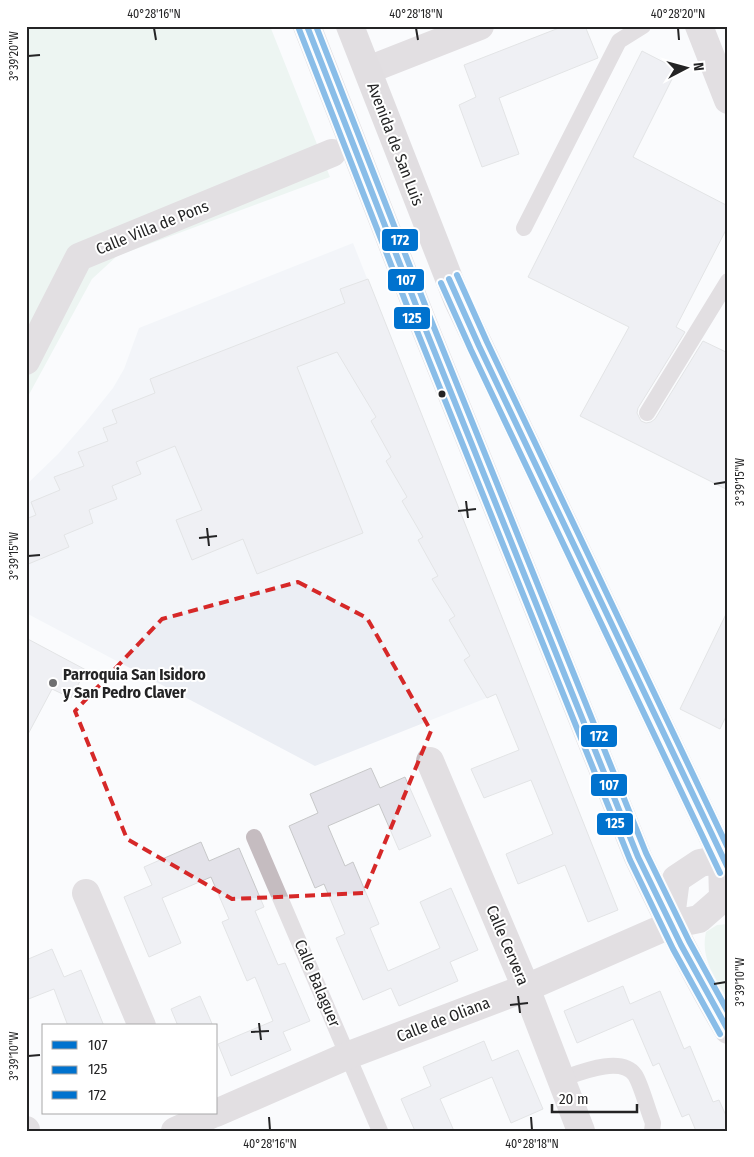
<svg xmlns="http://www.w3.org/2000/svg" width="754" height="1157" viewBox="0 0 754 1157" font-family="'Fira Sans Condensed',sans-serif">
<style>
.built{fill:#ebeef4}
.green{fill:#deede5}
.building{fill:#e3e2e9;stroke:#c7c8c9}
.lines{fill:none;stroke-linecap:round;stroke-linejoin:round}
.lane{stroke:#c5bcc0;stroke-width:16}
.street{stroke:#c5bcc0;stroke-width:28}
.secondary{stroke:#c4bbbf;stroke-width:28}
.bus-1-casing{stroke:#fff;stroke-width:10}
.bus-2-casing{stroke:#fff;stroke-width:10}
.bus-3-casing{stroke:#fff;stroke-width:10}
.bus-1{stroke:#0072ce;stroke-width:6}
.bus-2{stroke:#0072ce;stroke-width:6}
.bus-3{stroke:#0072ce;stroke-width:6}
.marked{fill:none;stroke:#d62828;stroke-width:4;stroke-dasharray:10 6;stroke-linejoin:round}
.ticks{fill:none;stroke:#242425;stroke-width:2}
.bus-dot{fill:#242425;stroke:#fff;stroke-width:2}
.poi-dot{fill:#6f6f71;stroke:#fff;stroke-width:2}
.labels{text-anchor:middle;stroke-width:4;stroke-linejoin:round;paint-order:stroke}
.street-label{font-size:16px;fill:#242425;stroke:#fff}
.poi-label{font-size:16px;font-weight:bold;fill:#242425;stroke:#fff;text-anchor:start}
.line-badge{stroke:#fff;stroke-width:2}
.badge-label{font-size:14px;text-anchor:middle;font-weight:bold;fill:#fff}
.neatline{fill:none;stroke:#242425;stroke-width:2}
.ticks-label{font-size:12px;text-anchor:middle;fill:#242425}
</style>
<rect width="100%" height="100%" fill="#fafbfd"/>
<path class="built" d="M353,243L527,682L315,766L26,613V485L58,454L85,423L113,388L124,369L139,328Z"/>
<path class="green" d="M26,26H270L330,177L117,256L92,279L26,400Z
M728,924V1000C715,978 700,958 706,932L717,925Z"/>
<path class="building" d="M564,26H585L598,58L499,98L519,154L482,167L459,105L476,97L464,65Z
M642,51L677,69L633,157L728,206V226L676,327L685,332L638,408L637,413L641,421L646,423L651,422L655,419L703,341L728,353V490L580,416L629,327L528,277Z
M368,279L618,910L588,922L565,865L518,884L506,854L553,834L531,780L484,798L471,769L519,750L496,694L487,698L464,660L470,656L449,620L455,616L432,579L438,576L418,540L423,537L402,501L407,497L386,461L391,457L371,421L376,417L337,352L297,367L363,533L257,574L243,539L192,560L176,520L202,510L175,446L136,462L141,474L112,486L117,499L89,510L93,523L64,535L69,547L26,565V519L36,515L31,502L60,490L54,477L84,466L78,452L108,441L103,428L117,423L112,410L155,393L150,379L345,303L340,289Z
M728,610V712L720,729L680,709Z
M26,638L86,670L71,698L52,689L26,738Z
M371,768L380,788L405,777L431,836L399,850L379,804L328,826L345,866L353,862L379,924L370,928L388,971L440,948L420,902L451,888L478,950L450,962L458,981L399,1006L391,988L363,1000L336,938L345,934L324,884L315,888L289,826L318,813L310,794Z
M201,842L209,861L239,848L264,907L255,911L278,965L285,963L310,1021L283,1032L291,1050L231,1076L218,1044L273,1021L255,977L247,981L222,922L229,919L211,877L162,898L181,943L149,957L124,897L152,885L144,867Z
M52,949L64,977L81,970L104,1026H68L54,989L26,1000V960Z
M623,986L630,1004L660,991L684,1049L690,1046L713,1102L719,1100L728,1120V1131H696L689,1114L682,1117L659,1063L653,1066L633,1019L577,1043L564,1011Z
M200,996L213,1026H178L171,1009Z
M484,1041L492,1061L518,1050L543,1109L511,1123L492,1077L440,1099L454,1131H415L401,1099L431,1086L423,1067Z"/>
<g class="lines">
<path class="lane" d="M524,228L619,41L643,26
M647,413L728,281
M254,837L380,1131
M561,1079C579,1073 621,1055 635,1075C641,1084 648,1111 653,1123L652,1131"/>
<path class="street" d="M699,26L728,100
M368,70L480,26
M26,361L79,257L332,153
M430,761L526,988L581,1131
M722,859L723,898L699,919L670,925L676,879L700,863Z
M86,893L142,1026
M216,1113L349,1055L526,988L670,925
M26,1130V1131
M175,1131L215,1113"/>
<path class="secondary" d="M307,26L421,318L638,857C666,916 695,974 728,1030
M350,26L457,299L728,869"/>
<g class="bus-1-casing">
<path id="bus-1" d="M307,26L421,318L638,857L681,945L728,1030
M449,279L479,346L728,868"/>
</g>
<g class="bus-2-casing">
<path id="bus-2" d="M299,29L413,321L630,860L673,949L720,1034
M441,283L471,350L720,873"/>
</g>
<g class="bus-3-casing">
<path id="bus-3" d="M316,26L429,315L646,853L689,941L728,1012
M457,275L487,342L728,848"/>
</g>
<use href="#bus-1" class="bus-1"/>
<use href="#bus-2" class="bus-2"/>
<use href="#bus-3" class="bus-3"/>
</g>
<path d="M0 0H754V1157H0ZM298,582L367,618L431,731L364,893L232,899L127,839L75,711L162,619Z" fill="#fafbfd" fill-opacity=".55" fill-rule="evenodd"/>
<path class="marked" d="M298,582L367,618L431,731L364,893L232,899L127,839L75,711L162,619Z"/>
<path class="ticks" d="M154,28L156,40M416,28L418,40M678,28L679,40M28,56L40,55M714,484L726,482M466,501L468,518M458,511L476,509M207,528L209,546M199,538L217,536M28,556L40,555M714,984L726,982M518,996L520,1013M510,1005L528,1003M259,1023L261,1040M251,1032L269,1031M28,1056L40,1055M269,1117L270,1130M531,1117L532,1130"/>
<circle class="bus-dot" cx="442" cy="394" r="4.5"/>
<circle class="poi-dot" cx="53" cy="683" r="5"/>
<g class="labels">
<g class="street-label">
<text transform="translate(396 144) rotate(69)" y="6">Avenida de San Luis</text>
<text transform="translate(152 227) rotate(-22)" y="6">Calle Villa de Pons</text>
<text transform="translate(508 945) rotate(67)" y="6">Calle Cervera</text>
<text transform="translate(318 983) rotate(67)" y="6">Calle Balaguer</text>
<text transform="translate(443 1019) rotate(-21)" y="6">Calle de Oliana</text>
</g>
<g class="poi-label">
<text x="63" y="680">Parroquia San Isidoro<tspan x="63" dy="18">y San Pedro Claver</tspan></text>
</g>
</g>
<g class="line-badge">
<rect x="381" y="228" width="38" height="24" rx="5" fill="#0072ce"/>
<rect x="387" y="268" width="38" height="24" rx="5" fill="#0072ce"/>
<rect x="393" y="306" width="38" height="24" rx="5" fill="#0072ce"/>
<rect x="580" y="724" width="38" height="24" rx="5" fill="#0072ce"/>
<rect x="590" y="773" width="38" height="24" rx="5" fill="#0072ce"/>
<rect x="596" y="812" width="38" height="24" rx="5" fill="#0072ce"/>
</g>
<g class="badge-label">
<text x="400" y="245">172</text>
<text x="406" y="285">107</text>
<text x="412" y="323">125</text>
<text x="599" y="741">172</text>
<text x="609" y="790">107</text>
<text x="615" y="828">125</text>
</g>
<rect width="754" height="1157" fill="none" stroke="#ffffff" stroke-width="55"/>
<rect x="42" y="1024" width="175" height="90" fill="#ffffff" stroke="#a7a7a8"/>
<rect x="52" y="1041" width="25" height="8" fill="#0072ce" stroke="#a7a7a8"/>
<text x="88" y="1050" font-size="15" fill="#242425">107</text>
<rect x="52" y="1066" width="25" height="8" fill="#0072ce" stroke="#a7a7a8"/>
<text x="88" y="1074" font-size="15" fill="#242425">125</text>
<rect x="52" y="1091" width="25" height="8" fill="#0072ce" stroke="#a7a7a8"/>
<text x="88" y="1100" font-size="15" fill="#242425">172</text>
<g transform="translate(686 68) rotate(84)" stroke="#ffffff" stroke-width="4" paint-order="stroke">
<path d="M0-4L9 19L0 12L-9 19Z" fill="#242425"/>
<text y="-8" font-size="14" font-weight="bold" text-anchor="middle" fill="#242425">N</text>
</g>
<path d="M552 1104v8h85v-8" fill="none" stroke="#242425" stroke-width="2.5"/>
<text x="559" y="1104" font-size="15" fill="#242425" stroke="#ffffff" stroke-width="4" paint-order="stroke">20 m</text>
<rect x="28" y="28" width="698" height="1102" class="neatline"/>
<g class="ticks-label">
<text x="154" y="18">40°28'16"N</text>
<text x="416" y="18">40°28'18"N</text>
<text x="678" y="18">40°28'20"N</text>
<text transform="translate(14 56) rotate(-90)" y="4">3°39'20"W</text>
<text transform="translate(740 482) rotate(-90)" y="4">3°39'15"W</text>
<text transform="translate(14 556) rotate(-90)" y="4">3°39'15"W</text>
<text transform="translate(740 982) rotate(-90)" y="4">3°39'10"W</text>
<text transform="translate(14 1056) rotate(-90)" y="4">3°39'10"W</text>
<text x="270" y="1148">40°28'16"N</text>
<text x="532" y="1148">40°28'18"N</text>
</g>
</svg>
